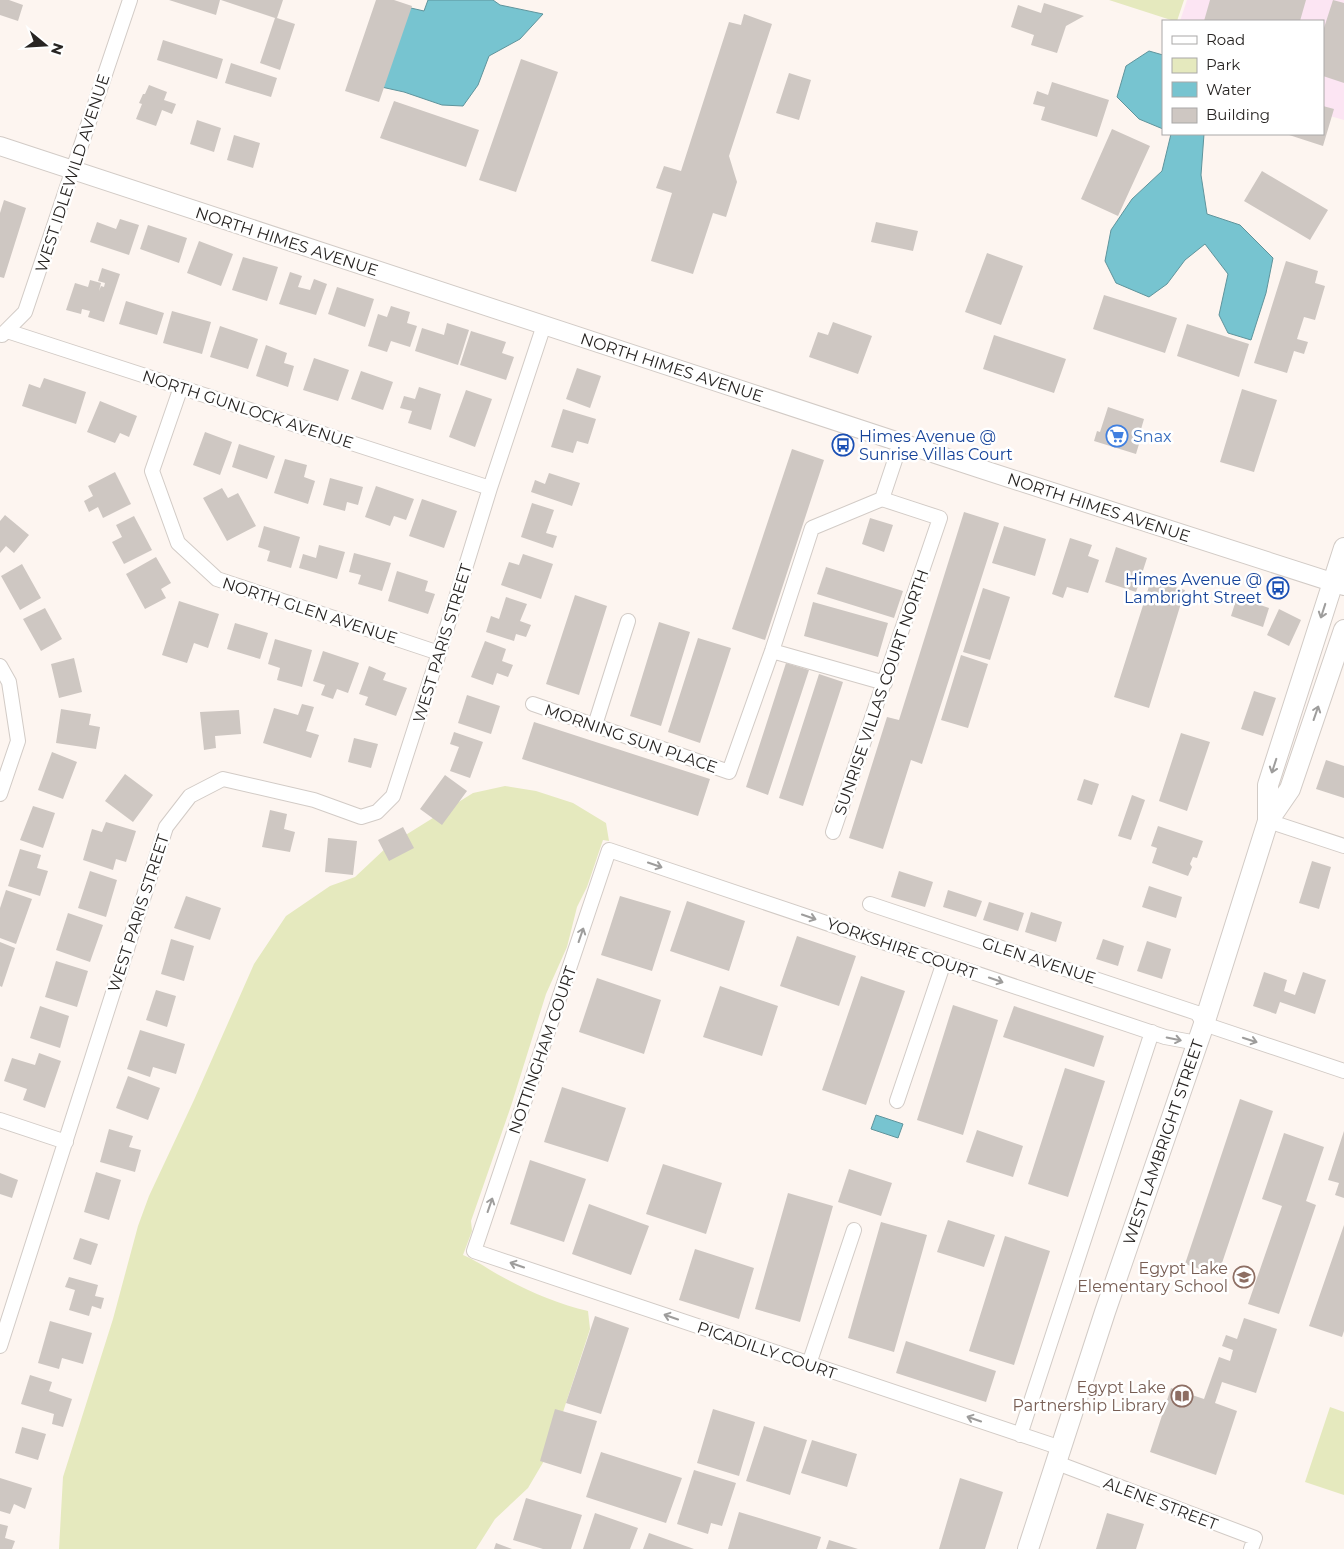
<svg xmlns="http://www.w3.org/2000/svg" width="1344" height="1549" viewBox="0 0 1344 1549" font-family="Montserrat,sans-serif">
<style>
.commercial{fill:#fce5f3}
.green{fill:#e5e9be}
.water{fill:#77c4d0;stroke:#5f949c}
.building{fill:#cec7c2}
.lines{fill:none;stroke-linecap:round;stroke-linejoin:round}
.minor-casing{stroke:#d2cbc6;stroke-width:16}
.tertiary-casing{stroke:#d2cbc6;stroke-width:20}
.secondary-casing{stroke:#d2cbc6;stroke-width:22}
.minor{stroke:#fff;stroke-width:14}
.tertiary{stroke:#fff;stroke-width:18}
.secondary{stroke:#fff;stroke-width:20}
.oneway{stroke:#9e9d9c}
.labels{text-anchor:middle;stroke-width:5;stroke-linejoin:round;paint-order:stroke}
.street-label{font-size:16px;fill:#282523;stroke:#fff}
.transit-label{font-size:16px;fill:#164399;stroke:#fff;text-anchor:start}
.shop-label{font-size:16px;fill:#366cbe;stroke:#fff;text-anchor:start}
.education-label{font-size:16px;fill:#785e54;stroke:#fff;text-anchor:end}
</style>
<rect width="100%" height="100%" fill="#fdf5f0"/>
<path class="commercial" d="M1187,0H1344V120L1323,114V21H1180Z"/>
<path class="green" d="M1109,0H1184L1177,21H1174Z
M505,786L536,791L573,803L606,823L609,841L603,840L587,887L577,907L567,947L546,994L511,1106L471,1221L472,1231L463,1255C477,1261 485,1267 497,1274C526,1290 557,1304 588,1311L590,1329L551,1449L528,1488L495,1519L476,1549H59L63,1477L113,1319L138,1226L149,1196L194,1100L254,964L286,916L330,886L355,877L388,846L473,793Z
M1330,1407L1344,1412V1495L1305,1482Z"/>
<path class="water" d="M428,0H493L500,5L543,14L520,39L489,56L478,85L463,106L442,105L404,92L377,86L402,6L424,11Z
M1149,51L1163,55V129L1139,119L1117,97L1126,66Z
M1171,134H1204L1201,175L1207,214L1240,225L1273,258L1266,293L1251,340L1228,333L1219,315L1228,274L1205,244L1185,260L1167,284L1149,297L1116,283L1105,261L1111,230L1132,199L1162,171Z
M876,1115L903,1124L898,1138L871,1129Z"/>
<path class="building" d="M0,0H9L23,5L18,21L0,15Z
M169,0H220L216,15Z
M221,0H283L277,18L295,24L280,70L260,63L275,18Z
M376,0H394L412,6L379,102L345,91Z
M1210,0H1306L1300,21H1204Z
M1333,0L1344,3V83L1323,76V31Z
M1044,3L1084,16L1066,26L1057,53L1031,45L1034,35L1011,27L1018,5L1041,13Z
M744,14L772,24L729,156L737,182L726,217L713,213L693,274L651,261L672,193L656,188L664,166L681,171L729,22L741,25Z
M163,40L223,59L217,79L157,60Z
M521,59L558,72L516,192L479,180Z
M231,63L277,78L271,97L225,83Z
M789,73L811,80L799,120L776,113Z
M1052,82L1109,100L1097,137L1041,120L1045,107L1033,104L1037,91L1048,95Z
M149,85L167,92L164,100L176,104L172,114L162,110L156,126L136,119L142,104L139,103L143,94H145Z
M394,101L479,130L466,167L380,138Z
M1323,106L1334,109L1323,146L1286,134H1323Z
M197,120L221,128L214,152L190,144Z
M1112,129L1150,146L1118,216L1081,199Z
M234,135L260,143L253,168L227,160Z
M1262,171L1328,210L1310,240L1244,201Z
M4,200L26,208L4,278L0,277V213Z
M120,219L139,225L129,255L90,242L97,222L116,229Z
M876,222L918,231L913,251L871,242Z
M148,225L187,238L179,263L140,249Z
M199,241L233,254L221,286L187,273Z
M987,253L1023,266L1001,325L965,312Z
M243,257L278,267L267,301L232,290Z
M1286,261L1318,271L1315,283L1325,286L1315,320L1304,317L1297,339L1308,342L1304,354L1294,351L1287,373L1254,363Z
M102,268L120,274L104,322L88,317L90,311L82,309L81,314L66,310L75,283L88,287L90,280L101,283L99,291L101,286L104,287L105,283L98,281Z
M290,272L302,276L298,287L310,290L314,279L327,284L316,315L279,304Z
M337,287L374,299L365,327L328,314Z
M1104,295L1177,318L1165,353L1093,329Z
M126,301L164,313L157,335L119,324Z
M391,306L410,312L407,323L417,326L410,347L391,341L387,352L368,346L378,314L387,317Z
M172,311L211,322L202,354L163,343Z
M833,322L872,336L858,374L809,357L818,332L828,335Z
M447,323L469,330L458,365L415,351L422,328L444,335Z
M1187,324L1249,344L1239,377L1177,356Z
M220,326L258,339L248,369L210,357Z
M471,331L506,342L502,353L514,357L506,380L460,365Z
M994,335L1066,359L1054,393L983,369Z
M266,345L287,353L284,363L294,366L288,387L256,376Z
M314,358L349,370L338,401L303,390Z
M577,368L601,376L590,408L566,399Z
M361,371L393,382L383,410L351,399Z
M44,378L86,392L76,424L22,406L29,384L40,388Z
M419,387L441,394L431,430L408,423L412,411L400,408L404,396L415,399Z
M1242,389L1277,400L1254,472L1220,462Z
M466,390L492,399L475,447L449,437Z
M100,401L137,416L129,437L120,433L115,443L87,432Z
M1108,407L1144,419L1137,443L1139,444L1136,454L1094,441L1097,431L1100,432Z
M563,409L596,419L588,444L577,441L573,453L551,447Z
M205,432L232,442L220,475L193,465Z
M239,444L275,456L267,479L232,467Z
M792,449L824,460L765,640L732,629Z
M285,459L307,465L304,477L315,481L308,504L274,493Z
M115,472L131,504L103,518L98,507L89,512L84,501L93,496L88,486Z
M549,473L580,483L572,506L531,492L535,480L545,484Z
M330,478L363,487L358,505L347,502L345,511L323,505Z
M376,486L414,499L406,520L394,516L390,526L365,517Z
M222,488L228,498L238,493L256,526L227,541L203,498Z
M422,499L457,511L444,548L409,536Z
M532,503L554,510L546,533L557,536L553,548L521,537Z
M964,512L999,523L922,764L911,760L883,849L849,838L887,717L899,720Z
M5,515L29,535L14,553L6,546L0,553V521Z
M134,516L152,550L124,564L112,542L122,537L116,525Z
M870,518L893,525L884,552L862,544Z
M264,526L300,537L291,568L267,561L270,551L258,547Z
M1004,526L1046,539L1035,576L992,563Z
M1070,538L1092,545L1088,556L1099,560L1088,593L1067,587L1063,598L1052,594Z
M319,545L345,552L337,579L299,568L303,554L316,558Z
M1116,547L1147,558L1136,592L1105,582Z
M354,553L391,563L382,591L358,584L361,575L349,572Z
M523,554L553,564L541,599L501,585L509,562L519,565Z
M156,557L171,583L161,589L166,598L145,609L126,574Z
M22,564L41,598L20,610L1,576Z
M826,567L903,591L894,618L817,594Z
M397,571L428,581L425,591L435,594L428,614L388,601Z
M1151,580L1185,590L1149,708L1114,697Z
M983,588L1010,597L990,660L963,652Z
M575,595L607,606L579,695L546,684Z
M506,597L527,604L520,621L531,625L526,637L516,634L514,641L486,632L491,616L499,619Z
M1237,597L1269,608L1263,627L1231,616Z
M179,601L219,614L208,648L194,643L187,663L162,655Z
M813,602L888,623L878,657L804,636Z
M45,608L62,639L41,651L23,619Z
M1279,609L1301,620L1289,646L1267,635Z
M659,622L690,632L661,726L630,716Z
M235,623L268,633L260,659L227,649Z
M698,638L731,648L700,743L668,732Z
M275,639L312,650L302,687L277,680L280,668L268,664Z
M485,641L506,649L502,661L513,665L508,677L497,673L493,685L471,677Z
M323,651L359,663L348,693L337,689L333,699L321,695L325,685L313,681Z
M961,655L988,664L968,728L941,720Z
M74,658L82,692L59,698L51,664Z
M786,663L809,670L768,795L746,787Z
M369,666L386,673L383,680L407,688L396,716L365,705L368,697L359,694Z
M819,674L843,682L803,806L779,798Z
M1254,691L1276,698L1263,736L1241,729Z
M467,695L500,706L491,734L458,723Z
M302,704L314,707L306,731L319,735L311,758L263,743L274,708L298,715Z
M61,709L91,714L89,725L100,727L96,749L56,743Z
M239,710L241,734L215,736L216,748L204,750L200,712Z
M534,722L710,779L698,816L522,759Z
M454,732L483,742L470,778L450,771L459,747L450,744Z
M1181,733L1210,742L1187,811L1159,801Z
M354,738L378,744L371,768L348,762Z
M52,752L77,762L63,799L38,790Z
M1326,760L1344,766V798L1316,789Z
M125,774L153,795L133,822L105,801Z
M445,775L467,791L442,825L420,809Z
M1084,779L1099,784L1092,805L1077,800Z
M1132,795L1145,800L1131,840L1118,836Z
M33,806L55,813L43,848L20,840Z
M270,810L287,814L284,829L295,832L290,852L262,847Z
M106,822L136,831L126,862L116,859L113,870L83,860L92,829L102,832Z
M1158,826L1203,841L1197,858L1193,857L1190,864L1192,867L1188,876L1152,863L1157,848L1151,846Z
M403,827L414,848L389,861L378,840Z
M328,838L357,841L353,875L325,872Z
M20,849L41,855L37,868L48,871L40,896L8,886Z
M1312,861L1331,867L1319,909L1299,903Z
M90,871L117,880L106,917L78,908Z
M899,871L933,882L925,907L891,897Z
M1149,886L1182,897L1176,918L1142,907Z
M6,890L32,899L16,944L0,938V908Z
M948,890L982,901L976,917L943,907Z
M186,896L221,908L210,940L174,928Z
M620,896L671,911L652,971L601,955Z
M687,901L745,921L729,971L670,951Z
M989,902L1024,913L1018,931L983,920Z
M1031,912L1062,922L1056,942L1025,932Z
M68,913L103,925L90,962L56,950Z
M797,936L856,956L839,1006L780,986Z
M171,939L194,946L184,981L161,974Z
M1103,939L1124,946L1118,966L1096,959Z
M1147,941L1171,949L1162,979L1137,971Z
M0,942L15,948L2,987L0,986Z
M56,961L88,971L77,1007L45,997Z
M1264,972L1287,980L1284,991L1295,995L1303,972L1326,980L1315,1014L1280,1002L1276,1014L1253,1006Z
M861,976L905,991L866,1105L822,1090Z
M597,978L661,1000L644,1054L579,1032Z
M720,986L778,1006L762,1056L703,1037Z
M156,990L176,996L167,1027L146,1020Z
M953,1005L998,1020L963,1135L917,1120Z
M40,1006L69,1016L60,1048L30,1038Z
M1014,1006L1104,1036L1094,1067L1003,1037Z
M140,1030L185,1044L176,1074L153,1067L150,1077L127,1069Z
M39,1053L61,1061L45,1108L23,1100L27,1089L4,1081L12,1058L35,1065Z
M1065,1068L1105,1081L1068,1197L1028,1184Z
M128,1076L160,1088L148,1120L116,1108Z
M562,1087L626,1108L608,1162L544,1142Z
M1240,1099L1273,1111L1218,1275L1185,1264Z
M109,1129L133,1136L129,1147L141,1150L135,1172L100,1162Z
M977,1130L1023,1146L1013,1177L966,1162Z
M1344,1131V1198L1335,1195L1339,1183L1328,1180Z
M1284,1133L1324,1147L1306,1201L1316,1205L1279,1314L1248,1304L1282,1206L1262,1199Z
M530,1160L586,1179L564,1242L510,1224Z
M663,1164L722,1183L706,1234L646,1214Z
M849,1169L892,1183L881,1216L838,1202Z
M96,1172L121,1180L109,1220L84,1212Z
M0,1173L18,1180L12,1198L0,1194Z
M788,1193L833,1206L800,1322L755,1309Z
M589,1204L649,1226L631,1275L572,1254Z
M948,1220L995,1235L984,1267L937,1252Z
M881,1222L927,1235L894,1352L848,1338Z
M1344,1225V1331L1342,1337L1309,1326Z
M1005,1236L1050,1251L1014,1365L969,1351Z
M80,1238L98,1244L91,1265L73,1259Z
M695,1249L754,1268L739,1319L679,1300Z
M69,1277L98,1285L95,1296L104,1298L101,1309L92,1306L89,1316L69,1310L75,1290L65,1287Z
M595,1316L629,1328L601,1414L566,1403Z
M1244,1318L1277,1329L1256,1393L1222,1382L1215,1403L1237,1411L1216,1475L1150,1452L1171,1388L1204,1399L1219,1357L1230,1361L1233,1350L1222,1346L1226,1335L1237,1339Z
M50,1321L92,1333L83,1364L62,1358L59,1369L38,1363Z
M906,1341L996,1371L986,1402L896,1373Z
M30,1375L52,1382L49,1391L72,1399L63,1427L52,1424L54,1414L21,1404Z
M555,1409L597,1421L581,1474L540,1461Z
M713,1409L755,1422L739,1476L697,1463Z
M764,1426L807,1440L790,1495L746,1481Z
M22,1427L46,1434L38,1460L15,1453Z
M812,1440L857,1454L847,1487L801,1473Z
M601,1452L682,1478L666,1523L586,1497Z
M694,1470L736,1483L722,1526L711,1523L708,1534L677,1524Z
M0,1478L32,1488L25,1509L14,1504L10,1514L0,1511Z
M960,1478L1003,1492L985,1549H939Z
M526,1498L582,1515L571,1549H543L513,1540Z
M739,1512L821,1537L817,1549H728Z
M595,1513L638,1528L630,1549H583Z
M1107,1513L1144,1524L1136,1549H1096Z
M0,1524L8,1526L5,1538L15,1541L12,1549H0Z
M649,1533L694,1549H643Z
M829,1540L858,1549H826Z
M496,1543L512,1549H494Z"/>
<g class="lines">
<g class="minor-casing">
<path id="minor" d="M7,331L490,488
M2,335L25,312L130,0
M181,387L152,471L178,543L217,579L439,653
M882,499L901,442
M772,651L885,683
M0,666L9,682L18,741L0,794
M533,704L729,772L772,651L812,528L882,499L940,518L833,832
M595,725L628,621
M1268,821L1344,846
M870,904L1197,1013L1204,1024L1344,1071
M897,1101L944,962
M0,1120L66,1142
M0,1346L166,827L190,796L223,779L314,800L361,817L377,812L393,796L439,653L490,488L544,325
M809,1364L854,1230
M1020,1435L1152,1032
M1061,1448L474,1251L609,850L1165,1037L1197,1043
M1057,1463L1255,1538L1251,1549"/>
</g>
<g class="tertiary-casing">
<path id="tertiary" d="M0,146L981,469L1344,586"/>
</g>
<g class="secondary-casing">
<path id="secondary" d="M1268,821V785L1344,548
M1028,1549L1105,1312L1204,1024L1268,821L1290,789L1344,630"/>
</g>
<use href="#minor" class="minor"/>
<use href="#tertiary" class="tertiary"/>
<use href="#secondary" class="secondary"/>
</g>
<defs><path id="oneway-shaft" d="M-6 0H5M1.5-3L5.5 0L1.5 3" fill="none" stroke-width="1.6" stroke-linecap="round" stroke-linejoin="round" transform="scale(1.25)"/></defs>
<g class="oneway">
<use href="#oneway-shaft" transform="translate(1323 611) rotate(108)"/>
<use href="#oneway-shaft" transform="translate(1316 713) rotate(-71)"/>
<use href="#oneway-shaft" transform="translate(1274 766) rotate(108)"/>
<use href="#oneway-shaft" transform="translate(655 865) rotate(19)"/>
<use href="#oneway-shaft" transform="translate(809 917) rotate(19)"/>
<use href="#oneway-shaft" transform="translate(581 935) rotate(-71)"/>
<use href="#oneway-shaft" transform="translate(996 980) rotate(19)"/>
<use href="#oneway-shaft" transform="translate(1174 1039) rotate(12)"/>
<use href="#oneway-shaft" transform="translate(1250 1040) rotate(18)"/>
<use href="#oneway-shaft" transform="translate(490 1205) rotate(-71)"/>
<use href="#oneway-shaft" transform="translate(517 1265) rotate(-161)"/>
<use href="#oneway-shaft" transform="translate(671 1317) rotate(-161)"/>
<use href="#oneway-shaft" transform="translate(974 1419) rotate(-161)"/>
</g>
<defs>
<g id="supermarket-ring" transform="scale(1.125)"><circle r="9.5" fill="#fff" stroke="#3f7fe0" stroke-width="1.5"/><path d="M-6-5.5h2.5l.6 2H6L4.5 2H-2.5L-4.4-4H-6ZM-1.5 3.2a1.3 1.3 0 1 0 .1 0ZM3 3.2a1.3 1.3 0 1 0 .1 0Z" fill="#3f7fe0"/></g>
<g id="bus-ring" transform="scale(1.125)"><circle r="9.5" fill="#fff" stroke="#1a4fb4" stroke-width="1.5"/><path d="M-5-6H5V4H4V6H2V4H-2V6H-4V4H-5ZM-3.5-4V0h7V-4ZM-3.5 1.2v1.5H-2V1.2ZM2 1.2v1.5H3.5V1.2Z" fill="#1a4fb4"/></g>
<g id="school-ring" transform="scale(1.125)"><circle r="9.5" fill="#fff" stroke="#8d6e63" stroke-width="1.5"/><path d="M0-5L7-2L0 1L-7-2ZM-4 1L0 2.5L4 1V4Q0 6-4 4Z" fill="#8d6e63"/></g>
<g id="library-ring" transform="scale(1.125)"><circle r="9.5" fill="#fff" stroke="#8d6e63" stroke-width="1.5"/><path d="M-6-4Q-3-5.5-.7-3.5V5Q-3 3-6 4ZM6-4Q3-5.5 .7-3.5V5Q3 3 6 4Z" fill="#8d6e63"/></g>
</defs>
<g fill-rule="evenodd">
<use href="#supermarket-ring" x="1117" y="436"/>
<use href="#bus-ring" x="843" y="445"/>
<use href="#bus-ring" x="1278" y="588"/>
<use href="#school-ring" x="1244" y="1277"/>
<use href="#library-ring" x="1182" y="1396"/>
</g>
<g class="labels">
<g class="street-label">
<text transform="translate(72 173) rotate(-72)" y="6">WEST IDLEWILD AVENUE</text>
<text transform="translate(287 241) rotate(18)" y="6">NORTH HIMES AVENUE</text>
<text transform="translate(672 367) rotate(18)" y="6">NORTH HIMES AVENUE</text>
<text transform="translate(248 409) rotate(18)" y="6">NORTH GUNLOCK AVENUE</text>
<text transform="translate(1099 507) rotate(18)" y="6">NORTH HIMES AVENUE</text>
<text transform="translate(310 610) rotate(18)" y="6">NORTH GLEN AVENUE</text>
<text transform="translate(442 643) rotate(-73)" y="6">WEST PARIS STREET</text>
<text transform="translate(881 692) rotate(-71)" y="6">SUNRISE VILLAS COURT NORTH</text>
<text transform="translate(631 738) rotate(19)" y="6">MORNING SUN PLACE</text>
<text transform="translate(138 913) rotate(-72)" y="6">WEST PARIS STREET</text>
<text transform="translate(902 948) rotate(19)" y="6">YORKSHIRE COURT</text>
<text transform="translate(1039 960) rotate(18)" y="6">GLEN AVENUE</text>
<text transform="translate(542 1050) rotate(-71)" y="6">NOTTINGHAM COURT</text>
<text transform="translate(1163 1142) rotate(-71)" y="6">WEST LAMBRIGHT STREET</text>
<text transform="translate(767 1350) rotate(19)" y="6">PICADILLY COURT</text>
<text transform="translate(1161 1503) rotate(21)" y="6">ALENE STREET</text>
</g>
<g class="transit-label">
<text x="859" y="442">Himes Avenue @<tspan x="859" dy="18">Sunrise Villas Court</tspan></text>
<text x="1262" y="585" text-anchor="end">Himes Avenue @<tspan x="1262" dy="18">Lambright Street</tspan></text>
</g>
<g class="shop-label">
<text x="1133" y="442">Snax</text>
</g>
<g class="education-label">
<text x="1228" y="1274">Egypt Lake<tspan x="1228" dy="18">Elementary School</tspan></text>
<text x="1166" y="1393">Egypt Lake<tspan x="1166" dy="18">Partnership Library</tspan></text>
</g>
</g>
<rect x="1162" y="20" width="162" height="115" fill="#ffffff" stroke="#a9a8a7"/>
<rect x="1172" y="36" width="25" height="8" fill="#ffffff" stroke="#a9a8a7"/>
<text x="1206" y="45" font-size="15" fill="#282523">Road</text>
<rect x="1172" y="58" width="25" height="15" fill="#e5e9be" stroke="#a9a8a7"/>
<text x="1206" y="70" font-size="15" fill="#282523">Park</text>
<rect x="1172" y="82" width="25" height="15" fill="#77c4d0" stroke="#a9a8a7"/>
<text x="1206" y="95" font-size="15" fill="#282523">Water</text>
<rect x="1172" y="108" width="25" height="15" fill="#cec7c2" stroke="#a9a8a7"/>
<text x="1206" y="120" font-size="15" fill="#282523">Building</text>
<g transform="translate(45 45) rotate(108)" stroke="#ffffff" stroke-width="4" paint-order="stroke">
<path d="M0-4L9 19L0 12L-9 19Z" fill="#282523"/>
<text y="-8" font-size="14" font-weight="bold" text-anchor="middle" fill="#282523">N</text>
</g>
</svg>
